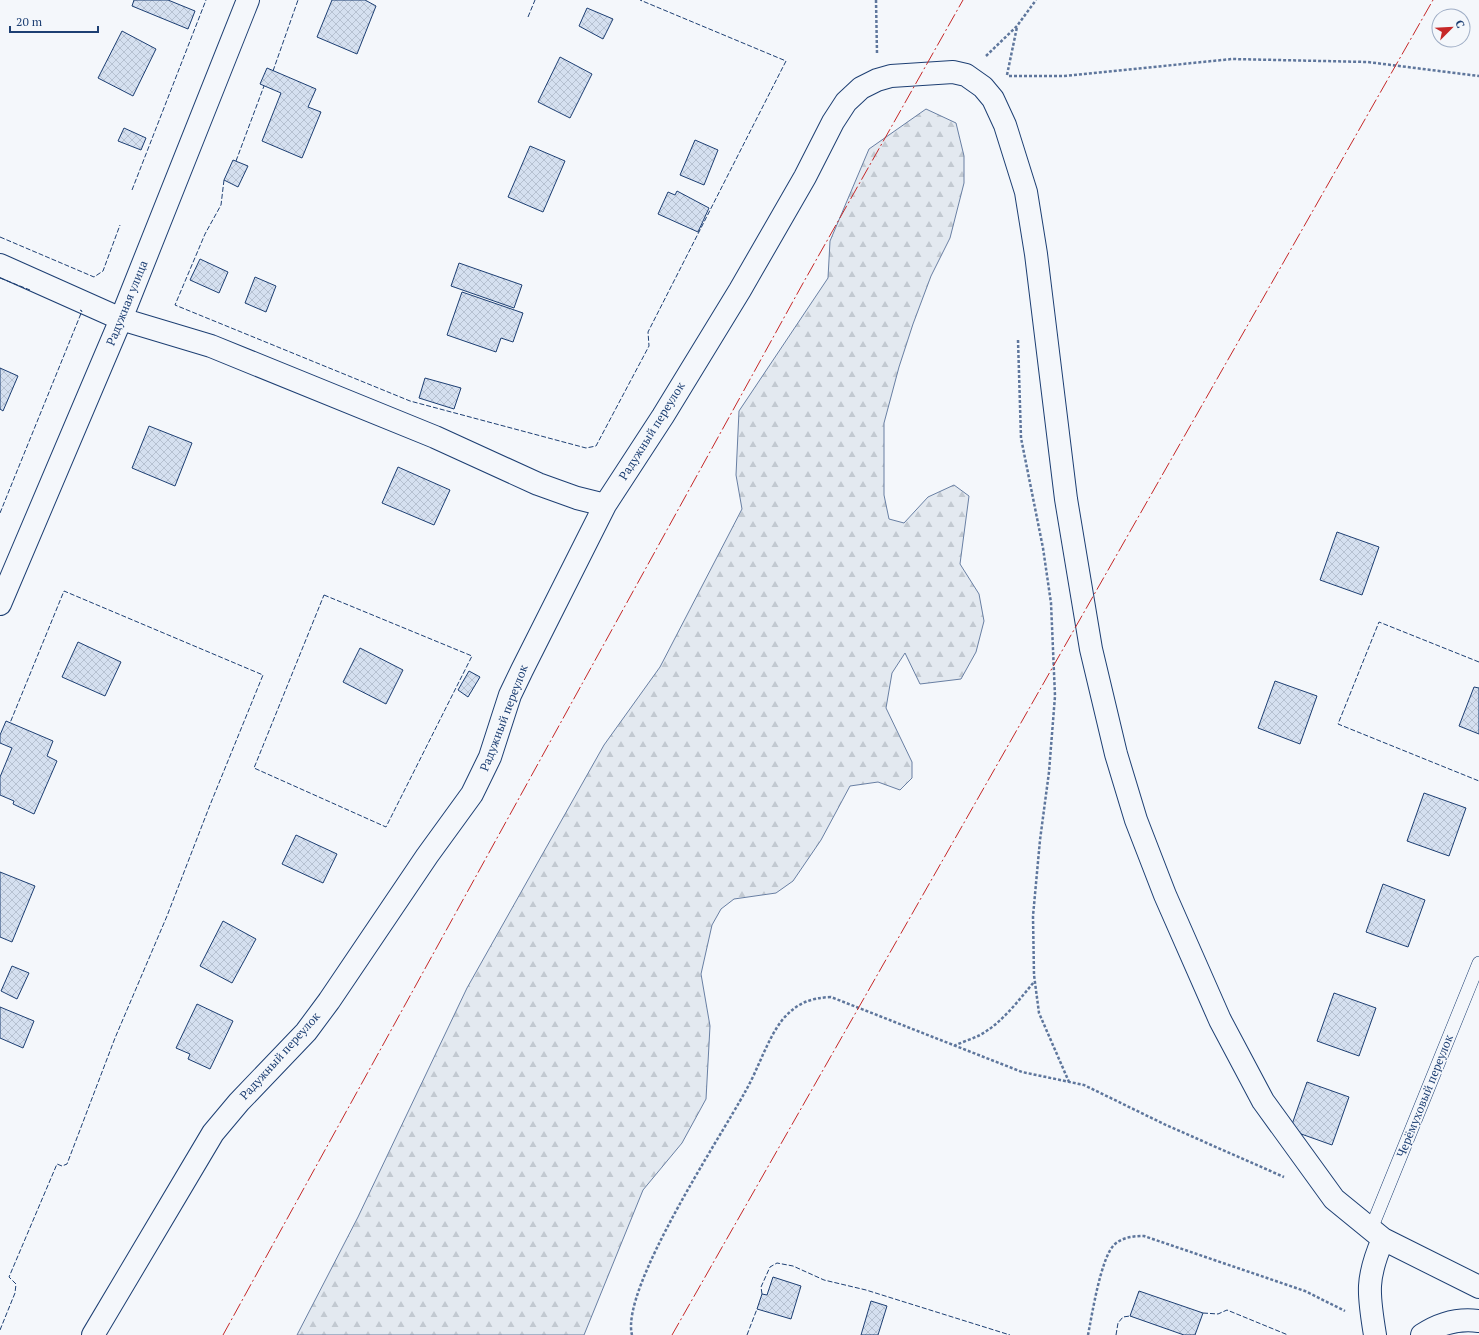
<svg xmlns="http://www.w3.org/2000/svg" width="1479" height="1335" viewBox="0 0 1479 1335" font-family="'PT Serif',serif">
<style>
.forest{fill:url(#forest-firs);stroke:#687fa3}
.building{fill:url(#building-cross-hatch);stroke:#1d3f73}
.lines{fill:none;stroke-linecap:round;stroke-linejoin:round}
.service-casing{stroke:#1d3f73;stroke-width:14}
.minor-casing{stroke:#1d3f73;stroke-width:24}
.path{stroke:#5e769c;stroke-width:2.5;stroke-dasharray:3 2;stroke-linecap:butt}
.service{stroke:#f4f7fb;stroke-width:13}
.minor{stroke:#f4f7fb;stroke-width:22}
.fence{stroke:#1d3f73;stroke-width:1;stroke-dasharray:5 2;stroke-linecap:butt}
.power{stroke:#c62828;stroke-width:1;stroke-dasharray:14 3 2 3;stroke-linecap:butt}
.labels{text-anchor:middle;stroke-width:3;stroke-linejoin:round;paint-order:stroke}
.street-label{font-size:12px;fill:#1d3f73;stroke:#f4f7fb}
</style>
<defs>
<pattern id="forest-firs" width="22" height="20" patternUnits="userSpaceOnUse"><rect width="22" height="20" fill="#e3e9f0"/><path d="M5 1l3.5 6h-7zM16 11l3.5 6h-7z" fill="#c2c9d1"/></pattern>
<pattern id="building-cross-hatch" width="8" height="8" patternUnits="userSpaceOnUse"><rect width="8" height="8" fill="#d5e0f0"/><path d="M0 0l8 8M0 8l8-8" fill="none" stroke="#b6c1d1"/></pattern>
</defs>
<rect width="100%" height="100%" fill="#f4f7fb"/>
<path class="forest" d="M926,109L956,123L964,156V183L950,238L931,276L913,324L899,367L884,423V495L889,519L904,523L928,497L954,485L969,496L960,564L979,594L984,621L976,652L961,679L920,684L905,653L892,673L886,708L912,762V778L900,790L878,782L850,786L821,840L793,881L776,893L734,899L721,909L712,925L701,974L710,1026L706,1099L682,1143L643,1190L584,1335H297L358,1217L467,988L604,745L660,667L742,509L736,475L739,411L828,278L830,241L869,149Z"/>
<path class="building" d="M134,0H168L195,11L188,29L132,6Z
M332,0H365L376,6L357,54L317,37Z
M587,8L613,19L603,39L579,26Z
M122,31L156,49L133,96L98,78Z
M560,57L592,74L570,118L538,102Z
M267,68L316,89L308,107L321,112L302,158L262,141L281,93L260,84Z
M124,128L146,138L141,150L118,141Z
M695,140L718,150L704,185L680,175Z
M530,146L565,161L543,212L508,197Z
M233,160L248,166L238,187L224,180Z
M677,191L709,208L698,232L658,214L668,192L675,195Z
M200,259L228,272L219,293L190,280Z
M459,263L522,285L514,308L451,286Z
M255,277L276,286L266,312L245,303Z
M462,292L523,313L513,342L501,338L496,352L447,335Z
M0,368L18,376L3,411L0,409Z
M425,378L461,388L454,409L419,398Z
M149,426L192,443L175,486L132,468Z
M398,467L450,490L434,525L382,503Z
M1337,532L1379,547L1362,595L1320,580Z
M78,642L121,662L105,696L62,677Z
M360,648L403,670L386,704L343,682Z
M469,671L480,677L468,697L458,690Z
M1275,681L1317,696L1300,744L1258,728Z
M1474,687L1479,688V734L1459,726Z
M6,721L53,741L47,756L57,761L34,814L13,804L14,801L0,795V777L12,748L0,743V735Z
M1424,793L1466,808L1449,856L1407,841Z
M296,835L337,854L323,883L282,864Z
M0,872L35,886L12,942L0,937Z
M1383,884L1425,900L1408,947L1366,932Z
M223,921L256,939L232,983L200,966Z
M12,966L29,973L17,999L1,991Z
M1334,993L1376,1008L1359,1056L1317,1041Z
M197,1004L233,1021L210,1069L188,1059L190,1054L176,1048Z
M0,1007L34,1021L23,1048L0,1038Z
M1307,1082L1349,1097L1332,1145L1290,1130Z
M773,1277L801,1286L791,1319L757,1309L762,1294L767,1295Z
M1139,1291L1203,1313L1195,1335H1184L1130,1316Z
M871,1301L887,1306L878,1335H861Z"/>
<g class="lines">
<g class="service-casing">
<path id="service" d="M1371,1229L1479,963"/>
</g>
<g class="minor-casing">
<path id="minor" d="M0,265L121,319L211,346L435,437L538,484L577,498L605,505
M0,604L121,319L248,0
M93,1335L213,1133L239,1102L306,1032L329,1001L427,856L472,794L490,757L510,695L522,670L605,505L663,416L740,290L805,177L833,122L846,102L861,88L877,80L891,76L953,72L966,75L983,87L993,99L1005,125L1026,192L1036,254L1066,499L1091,649L1116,754L1136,820L1165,895L1220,1020L1263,1101L1334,1199L1383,1239L1479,1287
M1375,1335C1368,1293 1366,1278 1383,1239
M1422,1335C1440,1323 1458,1318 1479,1321"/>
</g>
<path class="path" d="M876,0L877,53
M986,56L1017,26L1036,0
M1007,75L1017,27
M1009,76H1064L1232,59L1368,62L1479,76
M1018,340L1021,438L1043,548L1051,603L1055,696L1049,772L1040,840L1033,916L1034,975L1039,1013L1069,1082
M954,1046C962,1042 972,1039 980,1035C1002,1023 1018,1001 1034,982
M632,1335C620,1289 720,1138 745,1092C758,1070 767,1039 783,1019C797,1003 810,998 831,997L1022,1072L1084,1085L1166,1125L1284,1177
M1088,1335C1092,1315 1101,1256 1115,1244C1123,1237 1134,1236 1144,1236L1305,1291L1345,1311"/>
<use href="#service" class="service"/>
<use href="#minor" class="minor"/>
<path class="fence" d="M528,17L535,0
M273,71L298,0
M236,161L264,86
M224,180L221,205L205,234L175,305L410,401L586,448L596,446L649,346L648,332L786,61L640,0
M132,190L206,0
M0,237L94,277L103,271L120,225
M0,278L30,290
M0,513L82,311L80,310
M324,595L472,656L386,827L254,768Z
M1479,662L1379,622L1338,724L1479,781
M762,1294L761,1287L770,1267L777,1263L793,1266L824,1280L866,1290L1010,1335
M1203,1313L1218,1314L1227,1310L1288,1335
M0,1330L15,1293L16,1284L9,1277L57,1164L62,1166L67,1164L115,1038L167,916L210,805L263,675L64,591L10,723
M747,1335L757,1309
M1116,1335L1118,1323L1123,1317L1130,1316"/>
<path class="power" d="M223,1335L802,285L963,0
M672,1335L1433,0"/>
</g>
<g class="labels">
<g class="street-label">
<text transform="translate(127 303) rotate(-68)" y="4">Радужная улица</text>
<text transform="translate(652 431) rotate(-58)" y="4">Радужный переулок</text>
<text transform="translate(504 718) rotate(-69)" y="4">Радужный переулок</text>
<text transform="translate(280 1056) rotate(-48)" y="4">Радужный переулок</text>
<text transform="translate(1425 1096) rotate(-68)" y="4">Черёмуховый переулок</text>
</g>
</g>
<g transform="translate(1451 28) rotate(66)"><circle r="19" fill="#f4f7fb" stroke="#9eadc5"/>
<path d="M0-3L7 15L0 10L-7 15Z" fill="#c62828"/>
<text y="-6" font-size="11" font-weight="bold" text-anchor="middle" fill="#1d3f73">С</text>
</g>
<path d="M10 26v6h88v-6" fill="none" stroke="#1d3f73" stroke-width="2"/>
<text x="16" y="26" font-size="12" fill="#1d3f73" stroke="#f4f7fb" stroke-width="3" paint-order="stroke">20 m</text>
</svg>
